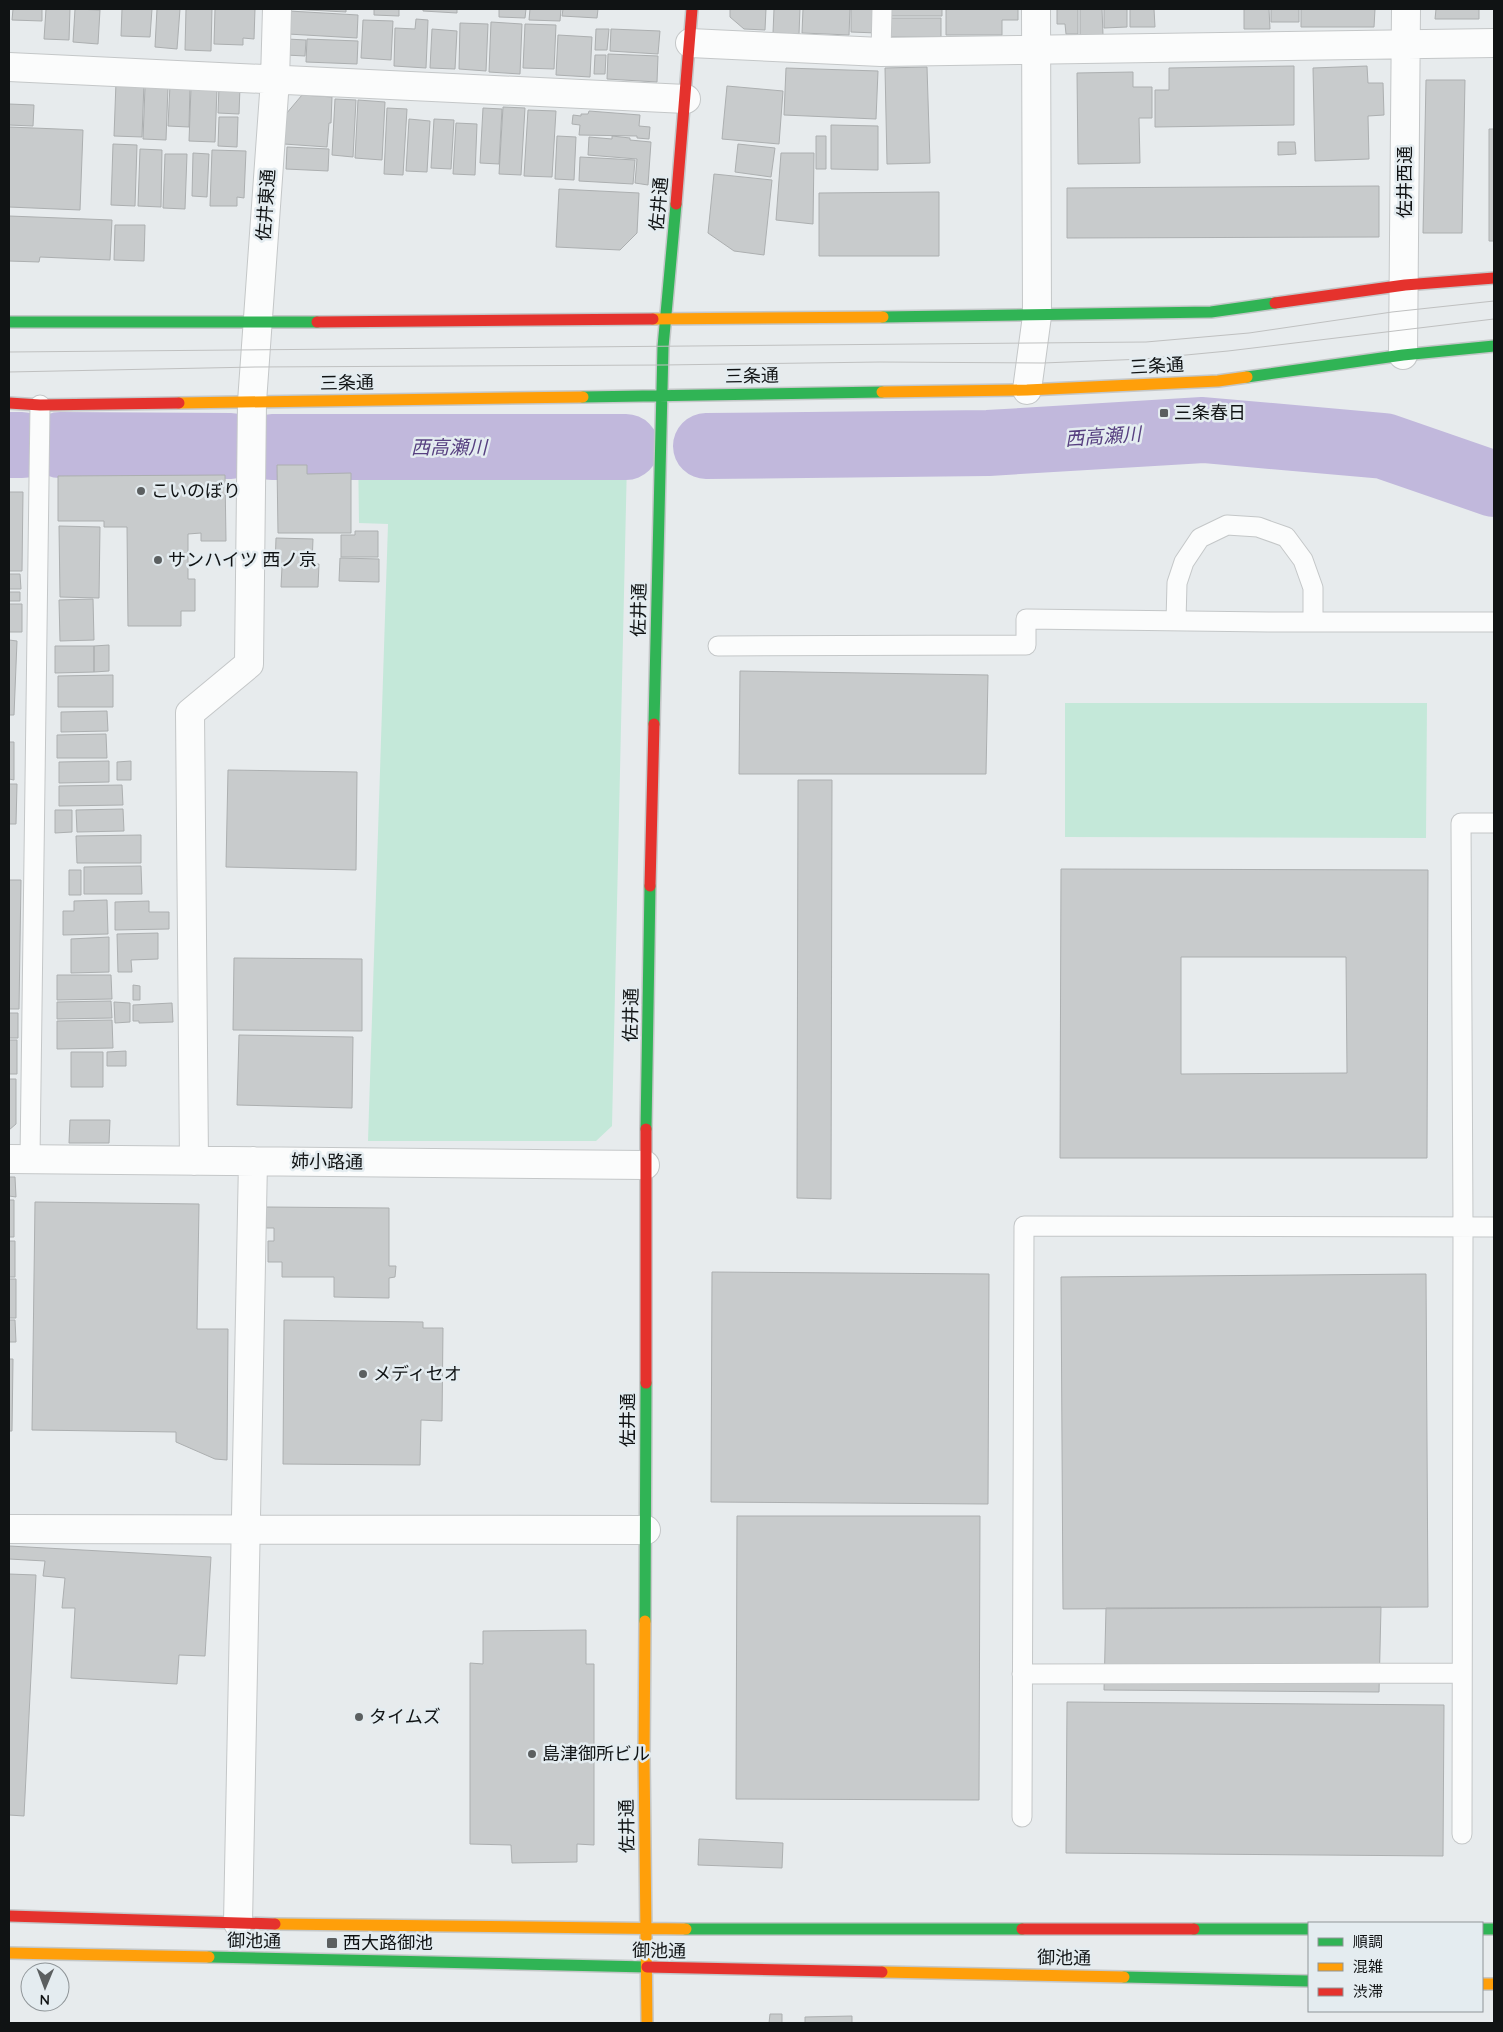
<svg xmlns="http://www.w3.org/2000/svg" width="1503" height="2032" viewBox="0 0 1503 2032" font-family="Quicksand,'Noto Sans JP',sans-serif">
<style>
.green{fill:#c4e8d9}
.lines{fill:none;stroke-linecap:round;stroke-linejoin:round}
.river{stroke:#c1b8dc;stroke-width:66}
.building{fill:#c8cbcc;stroke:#acafb0;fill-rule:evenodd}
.lane-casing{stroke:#c4c7c8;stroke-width:21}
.street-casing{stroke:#c4c7c8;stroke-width:30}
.fast-casing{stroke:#c4c7c8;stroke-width:14}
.slow-casing{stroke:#c4c7c8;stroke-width:14}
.jam-casing{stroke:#c4c7c8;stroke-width:14}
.lane{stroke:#fbfcfc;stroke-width:19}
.street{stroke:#fbfcfc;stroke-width:28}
.fast{stroke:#30b455;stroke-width:11}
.slow{stroke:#ff9f0a;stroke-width:11}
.jam{stroke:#e5322d;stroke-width:11}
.tram{stroke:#bfc0c0;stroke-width:1}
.poi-dot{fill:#5b5f60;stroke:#e4ecf0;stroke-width:2}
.labels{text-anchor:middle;stroke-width:5;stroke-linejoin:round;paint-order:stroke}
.street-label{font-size:18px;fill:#101314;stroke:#e4ecf0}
.poi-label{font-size:18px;fill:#101314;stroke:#e4ecf0;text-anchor:start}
.water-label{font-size:19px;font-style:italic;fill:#574080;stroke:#e4ecf0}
</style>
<rect width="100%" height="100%" fill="#e7ebed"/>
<path class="green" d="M358,446L608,447L627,461L612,1126L596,1141H368L388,524L359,523Z
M1065,703H1427L1426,838L1065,837Z"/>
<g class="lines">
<path class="river" d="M9,445H22
M60,445L231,446
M706,446L988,443L1203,430L1384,446L1494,484
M272,447H626"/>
</g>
<path class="building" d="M13,9H42V21L12,20Z
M46,9H70L69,40L44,39Z
M75,9L100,10L98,44L73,42Z
M122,9H152L150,37L121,36Z
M157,9H180L177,49L155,47Z
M186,9H212L211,51L185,50Z
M215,9H255L254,39L243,38V45L214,44Z
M290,9H346V12Z
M374,9H399V16L374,15Z
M423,9H457V13L423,11Z
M499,9H526L525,18L499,17Z
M530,9H561L560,21L529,20Z
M563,9H598L597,18L562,16Z
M730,9H766L765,30L744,29L730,17Z
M774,9H800L799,34L773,33Z
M803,9H850L849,35L802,33Z
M851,9H877V33L851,32Z
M889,9H942V16H889Z
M946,9H1018V20H1002V35H946Z
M1057,9H1078V34H1066L1065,24H1057Z
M1080,9H1102L1103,35H1080Z
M1104,9H1127V27L1104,28Z
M1130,9H1154L1155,27H1130Z
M1244,9H1269L1270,29H1244Z
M1271,9H1299V22H1271Z
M1301,9H1375L1374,27H1301Z
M1436,9H1479V19H1435Z
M289,11L358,15L357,38L288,34Z
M888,18H941V37H888Z
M416,19L428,20L426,68L394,66L395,28L415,29Z
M363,20L393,21L391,60L361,58Z
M491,22L522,24L520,74L489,72Z
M460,23L488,24L486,71L459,69Z
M525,24L556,25L554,69L523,68Z
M432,29L457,31L455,69L430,68Z
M596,29H609L607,50H595Z
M611,29L660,31L658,54L610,51Z
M558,35L592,37L590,77L556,75Z
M287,39L306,40L305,56L286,55Z
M307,39L358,41L357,64L306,62Z
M608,54L658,56L657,82L607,79Z
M595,55H606L605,74H594Z
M1294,66V125L1155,127V90H1169V68Z
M1367,66L1368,83H1383L1384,115L1368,116L1369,159L1315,161L1313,68Z
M927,67L930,163L887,164L885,68Z
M786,68L878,71L876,119L784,115Z
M1133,72V87H1152V118H1139L1140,163L1078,164L1077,73Z
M1426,80H1465L1462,233H1423Z
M116,82H144L142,137L114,136Z
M170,85L190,86L189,127L168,126Z
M219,86L240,87L239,114L218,113Z
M727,86L783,91L779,144L722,139Z
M145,87H168L166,140L143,139Z
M191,88L217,89L215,142L189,141Z
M302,95L332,97L331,123H329L327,147L284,144L286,114Z
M335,99L356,100L353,157L332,155Z
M358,100L385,102L382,160L355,158Z
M9,104L34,105L33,126L9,125Z
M503,107L525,108L521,175L499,174Z
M387,108L407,109L403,175L384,174Z
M483,108L502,109L499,164L480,163Z
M528,110L556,111L552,177L524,176Z
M589,111L640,115L639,126L650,127L649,139L637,138V136L579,135L580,125L572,124L573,115L581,116V114H588Z
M219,117H238L237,147L218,146Z
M409,119L430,121L427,172L406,171Z
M434,119L454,120L451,169L431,168Z
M456,123L477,124L475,175L453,174Z
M831,125L878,126V170L831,169Z
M9,127L83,130L80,210L9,207Z
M1489,129H1494V241H1489Z
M557,136L576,137L574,180L555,179Z
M612,136L630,138V140L651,142L648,185L635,183L637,159L588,155L589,137L612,139Z
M816,136H826V169H816Z
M1278,142H1295L1296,154L1278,155Z
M113,144L137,145L135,206L111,205Z
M738,144L775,148L771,177L735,172Z
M287,147L329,149L328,171L286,169Z
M140,149L162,150L161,207L138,206Z
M212,150L246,151L244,198L237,197V206H210Z
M193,153L209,154L207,197L192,196Z
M781,153H814L813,224L776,220Z
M165,154H187L185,209L163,208Z
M580,157L635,160L633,184L579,181Z
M714,174L772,180L764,255L734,251L708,233Z
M1379,186V237L1067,238V188Z
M559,189L639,193L637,233L620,250L556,247Z
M939,192V256H819V193Z
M9,216L112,220L110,260L40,257L39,262L9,261Z
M115,225H145L144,261L114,260Z
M277,465H307V474L351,473V533H278Z
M225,475L226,541H201V533L188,534V579H195V611H181V626H128L127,527H104V521H58V476Z
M9,492H23L22,571H9Z
M59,526L100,527L99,598L60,597Z
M355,531H378V557H341V535H355Z
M276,538L313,539L312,564H319L318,587H281L282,567H275Z
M340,558L379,559V582L339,581Z
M9,574H20L21,589H9Z
M9,592H20V601H9Z
M93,599L94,640L60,641L59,600Z
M9,604H22V632H9Z
M9,640L17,641L14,715H9Z
M109,645V671L94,672V646Z
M55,646H94V672L55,673Z
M740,671L988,675L986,774H739Z
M113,675V707H58V676Z
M107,711L108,731L61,732V712Z
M106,734L107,758H57V735Z
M9,742H14V780L9,779Z
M109,761V782L59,783V762Z
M131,761V780H117V762Z
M228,770L357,772L356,870L226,867Z
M798,780H832L831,1199L797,1198Z
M9,784H17L16,824H9Z
M122,785L123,805L59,806V786Z
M123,809L124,831L77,832L76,810Z
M55,810H72V832L55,833Z
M141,835V863H77L76,836Z
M141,866L142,894H84V867Z
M1061,869L1428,870L1427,1158H1060ZM1181,957H1346L1347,1073L1181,1074Z
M69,870H81V895H69Z
M9,880H21L19,1009H9Z
M107,900L108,934L63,935V911H74V901Z
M149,901V912H169V929L115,930V902Z
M158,933V959L131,960L132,972H118L117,934Z
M109,937V972L71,973V939Z
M234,958L362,959V1031L233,1030Z
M57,975H111L112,999L57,1000Z
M133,985L140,986V1000H133Z
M111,1001L112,1018L57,1019V1002Z
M114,1002L130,1003V1022L115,1023Z
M172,1003L173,1022L139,1023V1021H133V1005Z
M9,1013H18V1038H9Z
M112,1020L113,1048L57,1049V1021Z
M239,1035L353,1037L352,1108L237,1105Z
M9,1040H17V1074H9Z
M126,1051V1066H107V1052Z
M71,1052H103V1087H71Z
M9,1079H16V1124L9,1130Z
M70,1120H110L109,1143H69Z
M9,1177H15L16,1197L9,1196Z
M9,1200H14V1237H9Z
M35,1202L199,1204L197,1329H228L227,1460L215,1459L176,1442V1432L32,1430Z
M266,1207L389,1208V1266H396L395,1277L389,1278V1298L334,1297V1277H282V1262H268V1241H274V1228H266Z
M9,1241H15V1277H9Z
M712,1272L989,1274L988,1504L711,1502Z
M1426,1274L1428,1607L1063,1609L1061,1277Z
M9,1279H16V1318H9Z
M9,1320H15L16,1342H9Z
M284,1320L423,1322V1328H443L442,1421L421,1420L420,1465L283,1464Z
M9,1359H13L12,1431H9Z
M737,1516H980L979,1800L736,1799Z
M9,1546L211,1557L205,1656L179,1655L177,1684L71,1678L75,1608H62L65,1578L43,1576L45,1561L9,1559Z
M9,1574L36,1575L24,1816L9,1815Z
M1381,1607L1379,1692L1104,1690L1106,1608Z
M586,1630V1664H594V1845L577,1844V1862L512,1863L511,1845L470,1844V1663L483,1664V1631Z
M1067,1702L1444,1705L1443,1856L1066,1853Z
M699,1839L783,1843L782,1868L698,1865Z
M770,2014H782V2023H769Z
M852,2016V2023H805V2017Z"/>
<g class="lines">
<g class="lane-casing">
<path id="lane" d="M881,52L882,9
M1176,621L1177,583L1184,562L1200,538L1227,525L1258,527L1286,537L1303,560L1313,588V622
M718,646L1026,645V619L1269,622H1494
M30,1159L40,405
M1022,1674L1462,1673
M1022,1817L1024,1226L1494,1227
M1462,1834L1463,1227L1461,823H1494"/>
</g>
<g class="street-casing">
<path id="street" d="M690,43L881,52L1494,43
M9,67L686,99
M1403,355L1406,9
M1027,390L1037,316L1036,9
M9,1159L645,1165
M194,1161L190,713L249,664L252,402L275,80L277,9
M9,1529L646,1530
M238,1923L253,1161"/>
</g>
<g class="fast-casing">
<path id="fast" d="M883,317L1211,312L1275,303
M9,322H317
M1247,377L1403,355L1494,346
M583,397L882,392
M654,724L663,347L676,204
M646,1129L650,886
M645,1621L646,1383
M686,1929H1022
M1194,1929H1309
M1482,1929H1494
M209,1957L647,1967
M1124,1977L1309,1981"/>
</g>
<g class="slow-casing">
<path id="slow" d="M653,319L883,317
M882,392L1027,390L1218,381L1247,377
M179,403L583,397
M645,1621L644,1757L647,2023
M275,1924L686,1929
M9,1953L209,1957
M882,1972L1124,1977
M1482,1984H1494"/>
</g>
<g class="jam-casing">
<path id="jam" d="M676,204L692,9
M1275,303L1405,285L1494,278
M317,322L653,319
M9,403L40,405L179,403
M650,886L654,724
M646,1383V1129
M9,1916L275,1924
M1022,1929H1194
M647,1967L882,1972"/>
</g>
<use href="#lane" class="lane"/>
<use href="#street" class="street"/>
<use href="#fast" class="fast"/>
<use href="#slow" class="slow"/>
<use href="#jam" class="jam"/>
<path class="tram" d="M9,352L1146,342L1249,333L1392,312L1494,301
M9,372L255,367L663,365L880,362L1043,363L1144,359L1228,351L1494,319"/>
</g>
<g class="poi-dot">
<rect x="1159" y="408" width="10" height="10" rx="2.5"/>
<circle cx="141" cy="491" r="5"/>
<circle cx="158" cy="560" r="5"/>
<circle cx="363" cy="1374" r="5"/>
<circle cx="359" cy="1717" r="5"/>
<circle cx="532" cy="1754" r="5"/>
<rect x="326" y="1937" width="12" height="12" rx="2.5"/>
</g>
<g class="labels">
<g class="street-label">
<text transform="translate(1405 182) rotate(-90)" y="6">佐井西通</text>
<text transform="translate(659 204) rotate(-85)" y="6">佐井通</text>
<text transform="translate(266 205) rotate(-86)" y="6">佐井東通</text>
<text transform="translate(1157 366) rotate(-3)" y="6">三条通</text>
<text transform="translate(752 376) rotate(-1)" y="6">三条通</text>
<text transform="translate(347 383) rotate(-1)" y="6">三条通</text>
<text transform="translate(639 610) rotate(-89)" y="6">佐井通</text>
<text transform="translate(631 1015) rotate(-89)" y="6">佐井通</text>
<text transform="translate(327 1162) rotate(1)" y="6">姉小路通</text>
<text transform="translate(628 1420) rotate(-90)" y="6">佐井通</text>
<text transform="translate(627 1826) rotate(-91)" y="6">佐井通</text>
<text transform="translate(254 1941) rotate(1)" y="6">御池通</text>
<text transform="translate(659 1951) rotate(1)" y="6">御池通</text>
<text transform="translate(1064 1958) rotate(1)" y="6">御池通</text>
</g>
<g class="poi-label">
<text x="1174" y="419">三条春日</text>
<text x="151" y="497">こいのぼり</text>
<text x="168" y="566">サンハイツ 西ノ京</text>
<text x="373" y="1380">メディセオ</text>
<text x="369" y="1723">タイムズ</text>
<text x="542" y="1760">島津御所ビル</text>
<text x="343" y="1949">西大路御池</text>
</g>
<g class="water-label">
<text transform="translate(1103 436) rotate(-4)" y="7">西高瀬川</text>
<text x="449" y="454">西高瀬川</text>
</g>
</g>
<rect width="1503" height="2032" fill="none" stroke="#101314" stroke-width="20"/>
<rect x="1308" y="1922" width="175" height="90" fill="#e4ecf0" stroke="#8f9598"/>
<rect x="1318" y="1938" width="25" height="8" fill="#30b455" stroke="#8f9598"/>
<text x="1353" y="1947" font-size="15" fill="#101314">順調</text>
<rect x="1318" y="1963" width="25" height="8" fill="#ff9f0a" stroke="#8f9598"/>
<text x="1353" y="1972" font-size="15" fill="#101314">混雑</text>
<rect x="1318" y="1988" width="25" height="8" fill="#e5322d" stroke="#8f9598"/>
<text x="1353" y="1997" font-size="15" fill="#101314">渋滞</text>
<g transform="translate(45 1987) rotate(181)"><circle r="24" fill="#e4ecf0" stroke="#8f9598"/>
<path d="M0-4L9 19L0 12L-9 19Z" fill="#5b5f60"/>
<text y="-8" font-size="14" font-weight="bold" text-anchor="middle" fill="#101314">N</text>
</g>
</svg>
